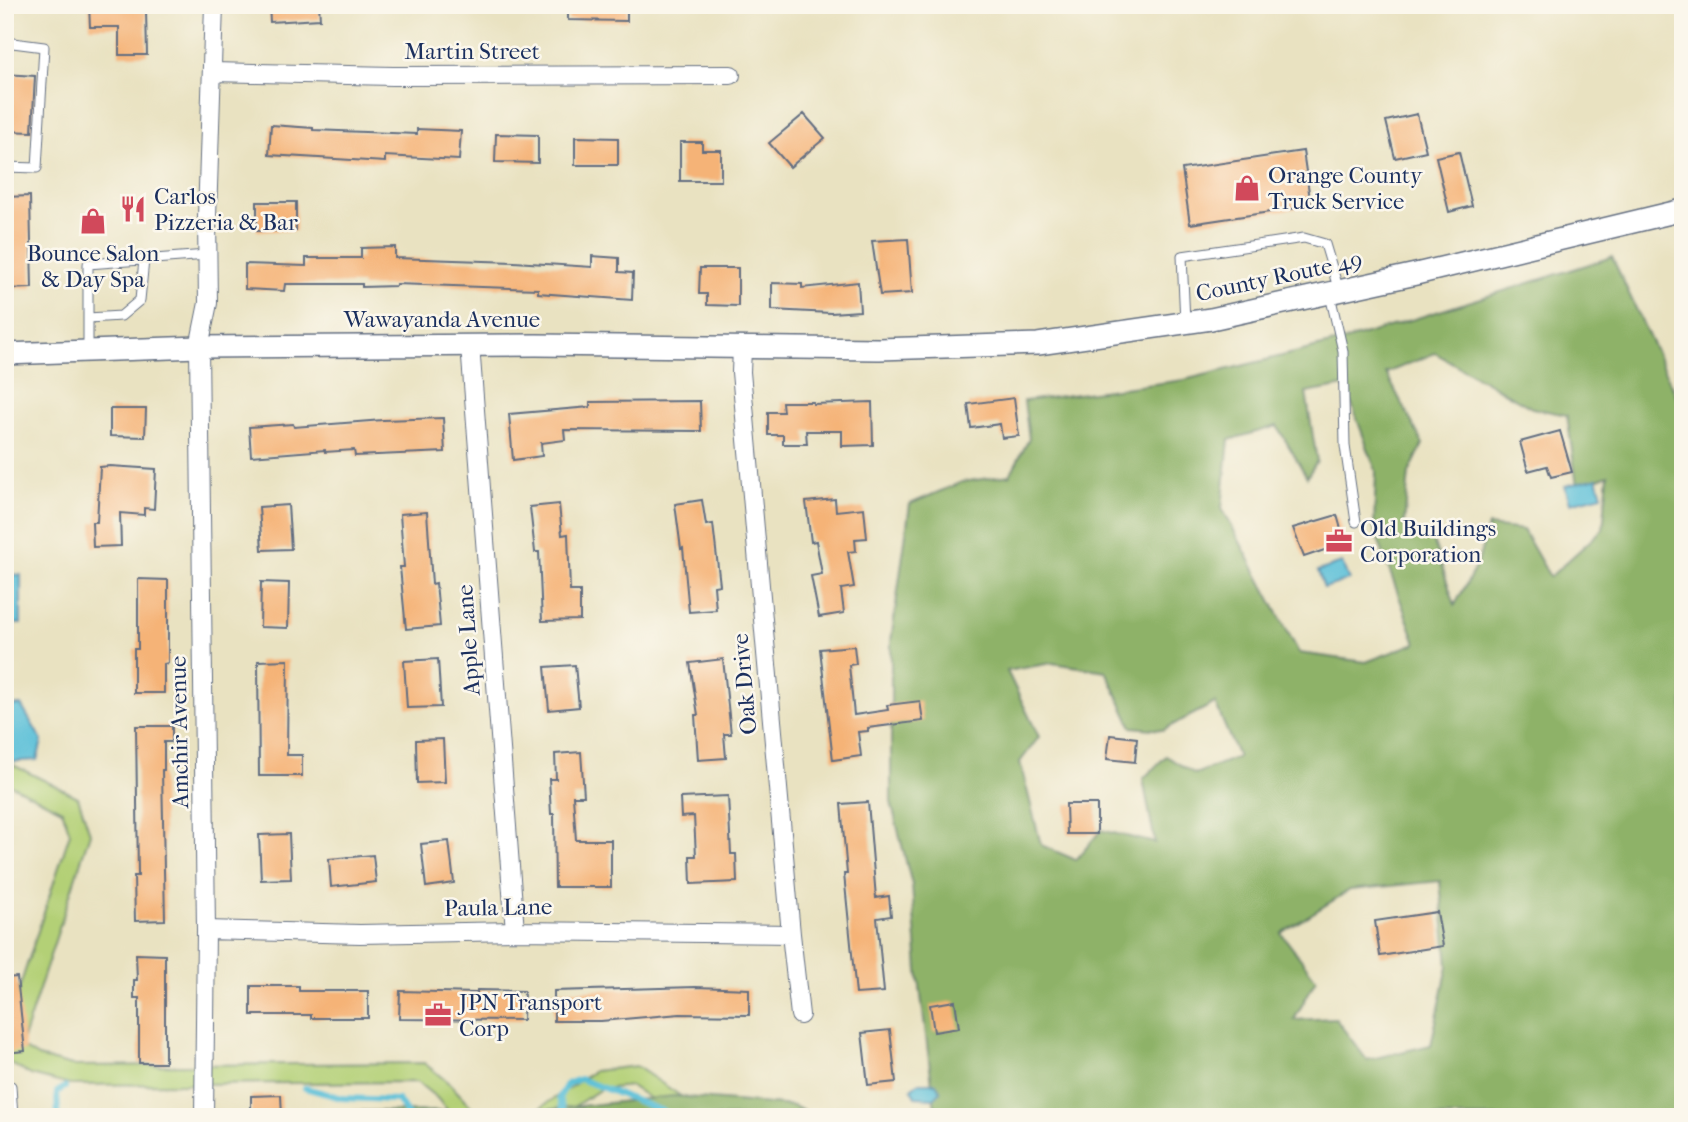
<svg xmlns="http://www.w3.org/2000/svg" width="1688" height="1122" viewBox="0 0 1688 1122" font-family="'IM FELL French Canon',serif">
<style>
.green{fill:#b3d076;stroke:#67806a;stroke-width:2}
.forest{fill:#8eb267;stroke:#547062;stroke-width:2;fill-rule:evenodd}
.water{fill:#5bc0d8;stroke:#3b789b;stroke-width:2}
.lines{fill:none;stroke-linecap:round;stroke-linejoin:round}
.stream{stroke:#5bc0d8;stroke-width:6}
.building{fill:#f5b377}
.service-casing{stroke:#636e81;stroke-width:11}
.minor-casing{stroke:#636e81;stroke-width:20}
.tertiary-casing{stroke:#636e81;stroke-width:24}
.service{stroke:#fff;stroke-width:9}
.minor{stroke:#fff;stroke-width:18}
.tertiary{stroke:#fff;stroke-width:21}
.labels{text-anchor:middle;stroke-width:5;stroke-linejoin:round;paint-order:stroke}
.street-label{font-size:23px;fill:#1b2f5e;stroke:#fbf7ec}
.poi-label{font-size:23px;fill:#1b2f5e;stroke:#fbf7ec;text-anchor:start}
</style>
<rect width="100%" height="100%" fill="#fbf7ec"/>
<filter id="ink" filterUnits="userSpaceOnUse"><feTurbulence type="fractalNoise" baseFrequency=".0143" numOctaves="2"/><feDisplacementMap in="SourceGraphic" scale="14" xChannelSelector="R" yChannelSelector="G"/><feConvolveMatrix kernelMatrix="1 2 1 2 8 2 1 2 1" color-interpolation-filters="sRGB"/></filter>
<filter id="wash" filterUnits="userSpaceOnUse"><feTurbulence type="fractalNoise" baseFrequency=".00686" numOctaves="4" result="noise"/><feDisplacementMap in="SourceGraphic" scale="28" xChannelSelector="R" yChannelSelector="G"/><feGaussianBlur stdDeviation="1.57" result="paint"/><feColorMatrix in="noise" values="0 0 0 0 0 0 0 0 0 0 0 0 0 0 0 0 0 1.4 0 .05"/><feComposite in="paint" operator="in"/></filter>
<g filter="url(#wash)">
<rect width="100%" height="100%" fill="#e9e2c1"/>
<path class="green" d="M5,761L78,797L90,833L22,1042L23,1048L38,1057L72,1066L424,1063L450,1084L481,1117H453L437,1098L417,1082L70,1085L31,1075L6,1061L5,1032L70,833L62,810L5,782Z
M636,1066L712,1117H678L631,1086L601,1089L567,1111L527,1117L594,1071Z"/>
<path class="forest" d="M1612,257L1683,410V1117H936L918,971L912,885L891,802V641L910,504L962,482L1010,475L1029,439L1024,401L1184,380L1347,340ZM1435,353L1532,408L1567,415L1577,486L1608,475L1603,529L1550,577L1523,530L1488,526L1478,562L1455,605L1432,537L1404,525L1409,473L1423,444L1386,373ZM1345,386L1376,471L1374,528L1416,643L1366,662L1299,653L1222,508L1229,440L1277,426L1307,477L1317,461L1306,393ZM1052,663L1106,671L1132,727L1163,730L1215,703L1238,757L1195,774L1166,756L1143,779L1155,843L1101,830L1076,860L1041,845L1020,762L1039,737L1007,671ZM1440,881L1448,966L1431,1045L1367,1060L1335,1018L1294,1020L1316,979L1281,933L1350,890Z
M674,1096L794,1106L814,1117H331L333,1111L525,1112Z"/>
<path class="water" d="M1597,478L1602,495L1570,503L1565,486Z
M1342,563L1349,580L1324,588L1318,571Z
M5,574L21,575V624L5,623Z
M21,705L42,741L37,760L5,762V706Z
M918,1083H936L941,1091L934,1098L915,1097L911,1089Z"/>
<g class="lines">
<path class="stream" d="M305,1088L342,1098L398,1100L409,1117
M58,1117L57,1092L65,1087
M565,1117L559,1098L567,1084L580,1079L678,1117"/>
</g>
<g id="blocks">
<path class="building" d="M89,5H144V10H146L147,55H119V27H90Z
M269,5H319L320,19L270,22Z
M568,5H627V21L568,20Z
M5,74L35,76L32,132L5,131Z
M804,114L825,138L790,167L769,143Z
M1417,114L1426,151L1395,158L1386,121Z
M271,125L313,128V130L417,134V129L461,131L459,160L385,156V162L269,155Z
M496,134L538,135V163L495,162Z
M575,137L618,138V165H575Z
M680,142H702V150H721V181H680Z
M1303,151L1311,206L1190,224L1182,169Z
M1459,152L1472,206L1449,212L1436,157Z
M30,196L32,288L5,289V197Z
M257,202H296V231H257Z
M908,239L912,293L880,295L872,241Z
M395,247V258L514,262L592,267V256L619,258V272L633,273L632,300L538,293V289L396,284V286L362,287V284H285L284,291L245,289V264L306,266V258H361V248Z
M700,268H738V306L707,305V294H699Z
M858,282L860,311L831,313L772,310V283L802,284V288Z
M1014,398L1019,436L1002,438L1000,424L971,428L968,404Z
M700,401L701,431L564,430L565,440L541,443L542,456L513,460L509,414L590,407V402Z
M782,402H813V404L872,402L873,445L842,446V431H806L807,444H783V435H768V412H783Z
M110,409H146L145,437L110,436Z
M443,418L445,452L355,456L354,450L325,452V450L251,456L249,427L293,424L294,427L383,420Z
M1560,431L1572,472L1551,477L1547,466L1528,471L1520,442Z
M110,466L156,469L154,509L144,508V515L120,513L121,546L93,547L92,522H97L100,467Z
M835,499L836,511L864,508L867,538L855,539L856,551L848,552L854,587L841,589L844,613L819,617L811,576L822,574L816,541L811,542L806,502Z
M702,500L706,525L713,524L720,585L714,586L716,610L689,612L683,548L681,549L675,504Z
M559,504L562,535L568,534L570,591H580V620L542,621L539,552H535L530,507Z
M288,505L291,549L262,550L259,507Z
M427,512L432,584L436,583L440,626L406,629L400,567H404L400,514Z
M1337,515L1345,543L1304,557L1293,528Z
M138,579L168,580V663L164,664V693H134V649H138Z
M261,582L289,583L288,628L260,627Z
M854,646L856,664L849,665L854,715L888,710L887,705L920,701L923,721L868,728V731L858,732L861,756L833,760L820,649Z
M438,659L441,707L407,708L404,661Z
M723,659L731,734H724L726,758L698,760L695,715H698L690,663Z
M288,660L287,755H302V776H259L258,661Z
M575,665L579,707L549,710L545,667Z
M136,726H172V742H164V770H162L165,920L135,921L134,876H138Z
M1110,735L1137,738L1135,762L1107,759Z
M443,739L445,782L417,783L416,740Z
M581,752L584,796H573L576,840H611V887H555L554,814H551L549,779H556L555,754Z
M728,796L731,854H736L737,882L691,884L690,856H696L694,816L681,817L680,798Z
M868,802L876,898L889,896L891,916L877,918L884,992L856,994L844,874H847L841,804Z
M1066,804H1097V834H1067Z
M289,834L291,879L261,880L259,835Z
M449,841L454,883L426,887L421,844Z
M373,855L376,882L331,887L329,859Z
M1437,912L1443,946L1380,956L1375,921Z
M136,954L165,955V1063H139V998H134V980H137Z
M17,977L25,1051L5,1053V978Z
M251,986H299V991H368V1018H311V1015H251Z
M696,987L749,989V1015L680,1014L601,1021H554V991Z
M477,990L524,991L523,1020L399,1019L400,991L477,993Z
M955,1001L959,1028L934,1032L930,1005Z
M890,1030L896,1082L868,1085L862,1033Z
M281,1095L282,1117H251V1096Z"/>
</g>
</g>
<g filter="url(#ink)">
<use href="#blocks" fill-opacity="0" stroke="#636e81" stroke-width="2"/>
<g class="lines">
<g class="service-casing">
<path id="service" d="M5,42L44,47L37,168L5,167
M1330,295L1343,351L1345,446L1356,522
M88,318L121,316L140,300L144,260
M1185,322L1182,256L1304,238L1325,244L1339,291
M88,351V264L207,255
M5,1087L11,1086L13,1117"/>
</g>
<g class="minor-casing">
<path id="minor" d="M213,72L393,76L731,75
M470,345L515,931
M742,349L741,372L791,934L800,1015
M206,930L360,934L515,931L791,934
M204,1117L206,930L199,347L208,303L207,217L214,5"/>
</g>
<g class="tertiary-casing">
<path id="tertiary" d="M5,354L199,347L536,345L879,349L1038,344L1211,319L1416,274L1683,210"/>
</g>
<use href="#service" class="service"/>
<use href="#minor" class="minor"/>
<use href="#tertiary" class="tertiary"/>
</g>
</g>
<defs>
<g id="shop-bare" transform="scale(2.1)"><path d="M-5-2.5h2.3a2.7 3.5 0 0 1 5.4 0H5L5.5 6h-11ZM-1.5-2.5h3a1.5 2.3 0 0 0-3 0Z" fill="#d1495b" stroke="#fbf7ec" stroke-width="2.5" paint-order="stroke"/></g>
<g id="restaurant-bare" transform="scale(2.1)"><path d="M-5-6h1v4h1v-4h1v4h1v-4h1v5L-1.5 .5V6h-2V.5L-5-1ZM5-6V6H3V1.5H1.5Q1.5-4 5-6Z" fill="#d1495b" stroke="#fbf7ec" stroke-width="2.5" paint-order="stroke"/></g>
<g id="office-bare" transform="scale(2.1)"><path d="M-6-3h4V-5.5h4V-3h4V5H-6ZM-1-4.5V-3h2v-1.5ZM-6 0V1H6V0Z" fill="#d1495b" stroke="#fbf7ec" stroke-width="2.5" paint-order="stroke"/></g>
</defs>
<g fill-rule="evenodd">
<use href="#shop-bare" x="1247" y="188"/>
<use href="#restaurant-bare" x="133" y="209"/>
<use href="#shop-bare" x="93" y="221"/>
<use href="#office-bare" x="1339" y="541"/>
<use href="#office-bare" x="438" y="1015"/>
</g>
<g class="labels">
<g class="street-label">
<text x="472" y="59">Martin Street</text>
<text transform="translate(1279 276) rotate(-12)" y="8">County Route 49</text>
<text x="442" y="327">Wawayanda Avenue</text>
<text transform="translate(468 640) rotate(-94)" y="8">Apple Lane</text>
<text transform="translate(744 684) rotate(-95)" y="8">Oak Drive</text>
<text transform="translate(179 732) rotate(-91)" y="8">Amchir Avenue</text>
<text transform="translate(498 907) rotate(-1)" y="8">Paula Lane</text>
</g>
<g class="poi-label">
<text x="1268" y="183">Orange County<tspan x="1268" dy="26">Truck Service</tspan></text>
<text x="154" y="204">Carlos<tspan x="154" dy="26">Pizzeria &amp; Bar</tspan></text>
<text x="93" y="261" text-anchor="middle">Bounce Salon<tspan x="93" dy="26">&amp; Day Spa</tspan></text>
<text x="1360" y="536">Old Buildings<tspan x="1360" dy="26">Corporation</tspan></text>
<text x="459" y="1010">JPN Transport<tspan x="459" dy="26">Corp</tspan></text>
</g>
</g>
<rect width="1688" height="1122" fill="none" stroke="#fbf7ec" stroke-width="28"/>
</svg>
